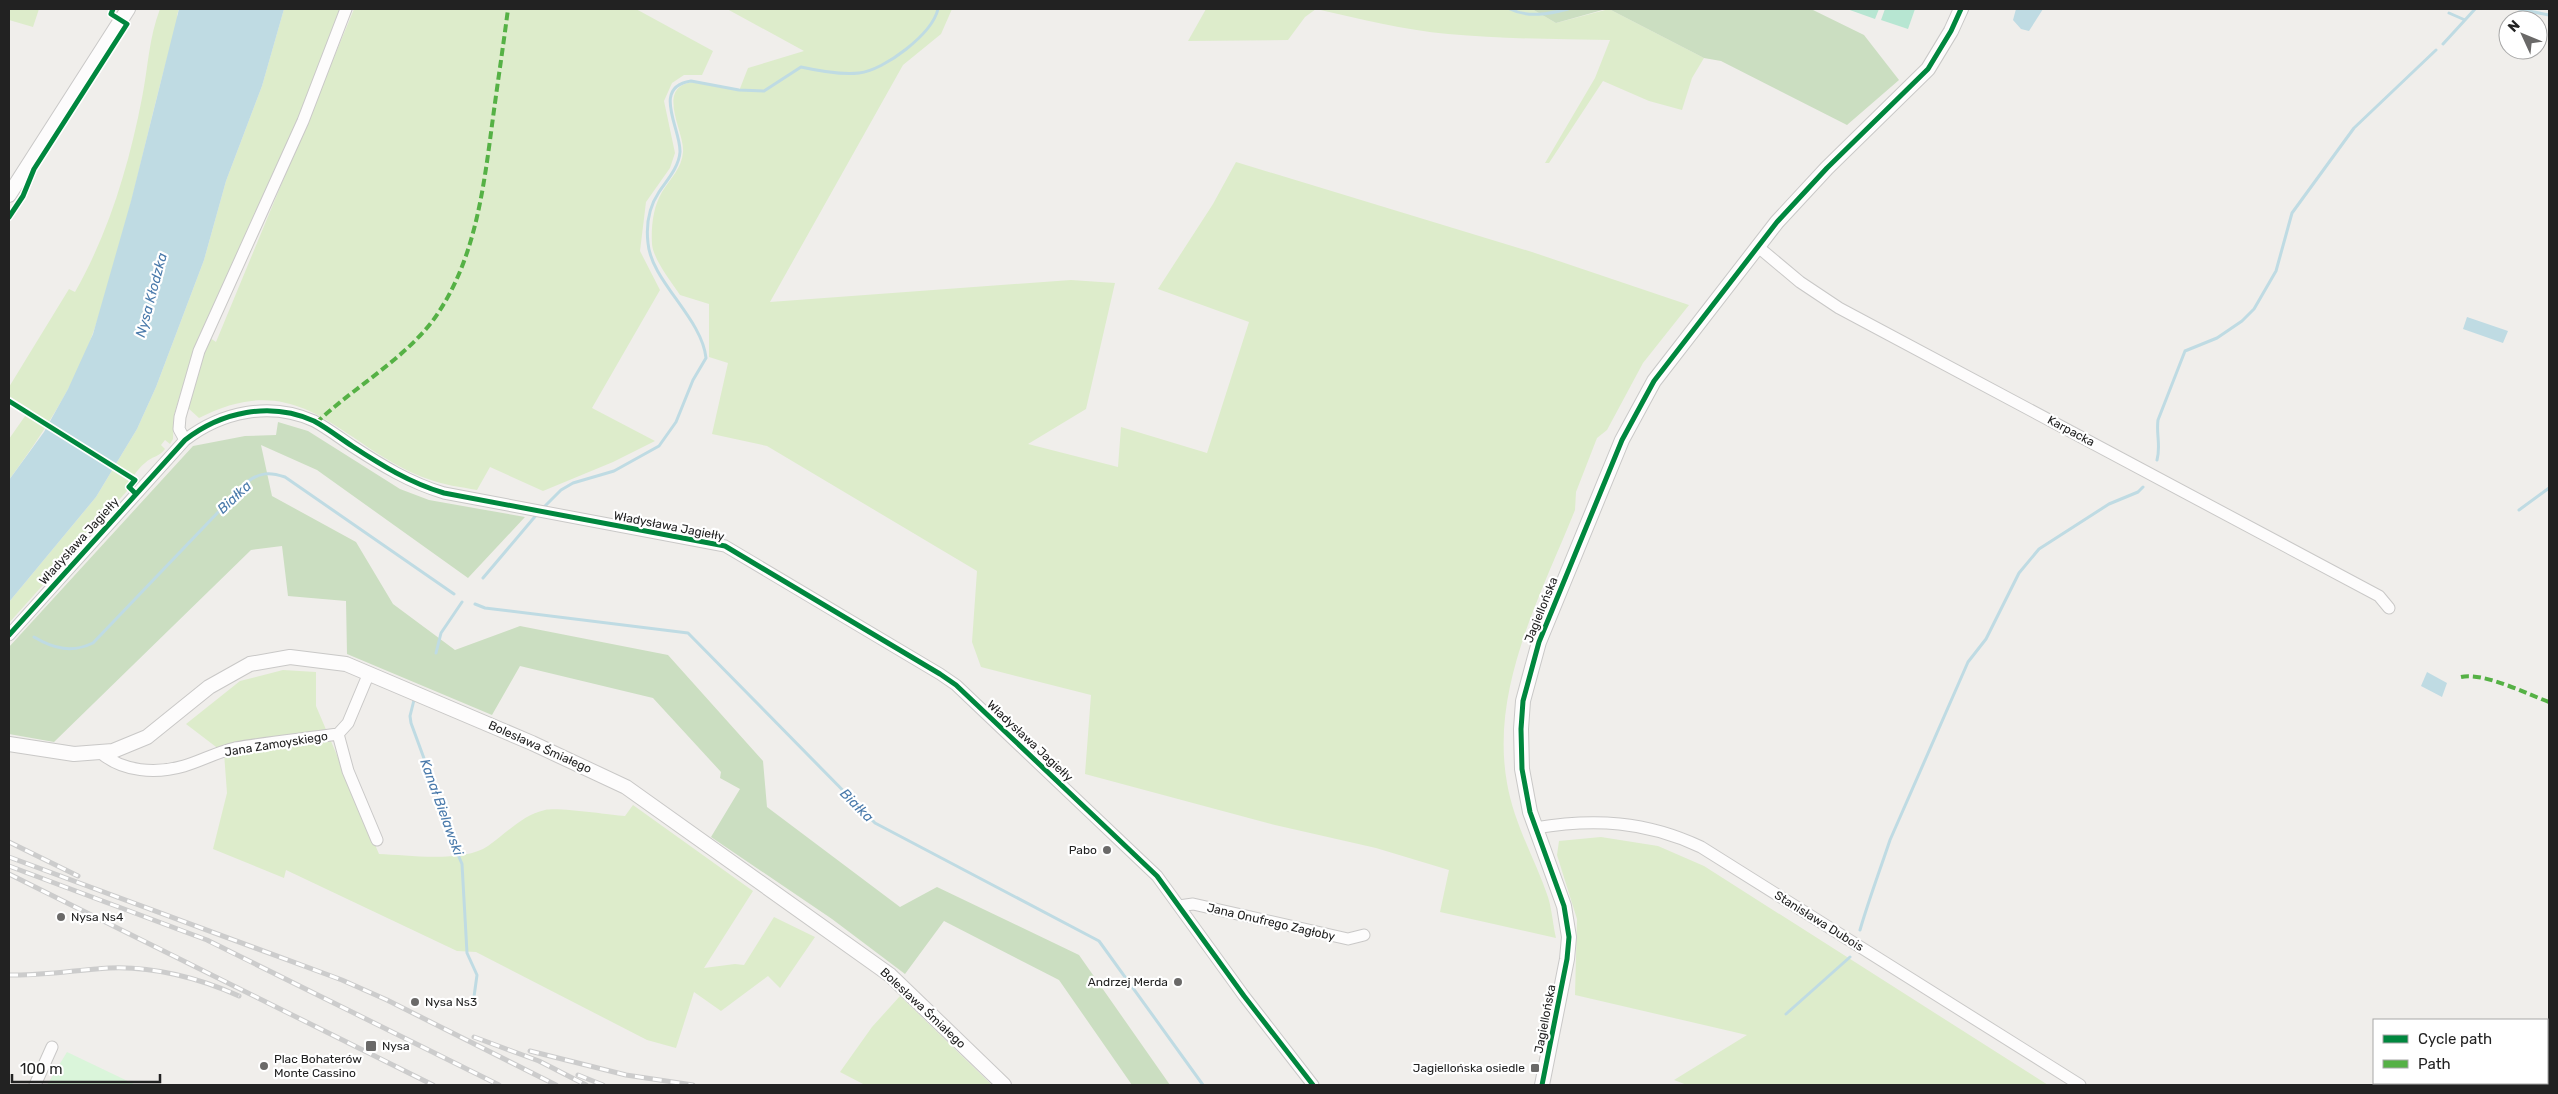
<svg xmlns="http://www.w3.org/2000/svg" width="2558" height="1094" viewBox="0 0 2558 1094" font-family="Rubik,sans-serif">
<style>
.grass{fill:#ddeccb}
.forest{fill:#cbdec1}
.park{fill:#daf5da}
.pitch{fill:#b7e6d2}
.water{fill:#bfdbe3}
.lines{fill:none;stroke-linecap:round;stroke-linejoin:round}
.stream{stroke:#bfdbe3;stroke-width:3}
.minor-casing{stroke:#c9c8c7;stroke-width:13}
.tertiary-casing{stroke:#c9c8c7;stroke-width:16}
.minor{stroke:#fdfcfc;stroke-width:11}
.tertiary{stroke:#fdfcfc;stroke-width:14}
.rail-casing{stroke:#ccc;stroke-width:5}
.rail{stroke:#fff;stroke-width:3;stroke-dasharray:9;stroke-linecap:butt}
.quiet{stroke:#55b145;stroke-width:4;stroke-dasharray:8 4;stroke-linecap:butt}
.cycleway-casing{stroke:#fff;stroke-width:8}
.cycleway{stroke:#00873e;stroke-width:5}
.poi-dot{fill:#6a6968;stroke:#fff;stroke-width:2}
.labels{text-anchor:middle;stroke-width:4.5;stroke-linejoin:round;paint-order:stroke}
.street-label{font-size:12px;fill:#222;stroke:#fff}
.poi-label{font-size:12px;fill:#222;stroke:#fff;text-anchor:start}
.water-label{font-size:14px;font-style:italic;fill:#4a7aab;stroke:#fff}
</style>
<rect width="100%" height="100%" fill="#f0eeeb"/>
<path class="grass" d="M9,9H39L33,27L9,20Z
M160,9H179L177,15L178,20C147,123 129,231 93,333C74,387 42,435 9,480V439L30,409L9,396V387L69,289L75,292C109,232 129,165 142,98C148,68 149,37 160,9Z
M284,9H340L296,126L191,358L174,415L173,439L170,444L165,440L161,445L165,449C158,458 152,456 145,463C137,469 129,482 127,491L9,623V602L96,497L137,429L156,387L204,260L226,181L262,86Z
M354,9H636L713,51L702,75H684L672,83L664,101L675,153L670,168L646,202L640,251L660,290L592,408L655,441L613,462L543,491L490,467L477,490C461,487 443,485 428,479C340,447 304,364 199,418L188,408L201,357L210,338L216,342Z
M727,9H952L941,34L903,65L770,302L1071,280L1115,283L1086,409L1028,444L1118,467L1121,427L1207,453L1249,322L1158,289L1213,204L1236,162L1532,252L1689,305L1643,363L1607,430L1597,438L1576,492L1575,510C1541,595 1490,688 1507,783C1514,824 1535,859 1548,897C1552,910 1553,925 1556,938L1440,912L1449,870L1376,848L1275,825L1085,774L1091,695L981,667L972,642L977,571L767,446L712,434L728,363L709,357V304L680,295C672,283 653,259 652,244C651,227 653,207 662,192C670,179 682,168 683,152C685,132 655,88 692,82L739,91L748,68L804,51Z
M1206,9H1532L1556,23L1609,9L1704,58L1692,78L1682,110L1649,101L1603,81L1549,163H1545L1595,78L1610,40C1556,39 1502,39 1448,34C1404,30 1360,19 1316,9L1305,17L1288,40L1188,41Z
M283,670L316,672V706L379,854C408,855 463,863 488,846C507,833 522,815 545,810C560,807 608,815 625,816L633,805L753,891L704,968L735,964L744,965L774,917L815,937L780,988L768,976L721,1011L694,992L676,1048L647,1040L476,952L457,951L286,870L284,878L213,849L227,793L224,753L186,724L240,681Z
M1601,837L1658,846L1704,866L2048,1085H1687L1674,1080L1747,1035L1575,995L1577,919L1557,855L1559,841Z
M900,996L992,1085H865L840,1072L872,1027Z"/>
<path class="forest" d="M1532,9H1606L1556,23Z
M1609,9H1811L1864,35L1899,80L1847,125L1721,61L1704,58Z
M278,422L308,431L400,489L429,500L525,517L468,578L317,470L261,445L272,496L356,542L393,604L455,650L520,626L668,655L763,761L767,807L900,907L937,887L1079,955L1170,1085H1132L1059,980L944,921L905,974L832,919L711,837L740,789L720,778L721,772L653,698L520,666L492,715L347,654L346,601L288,596L282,546L251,550L54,742L9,734V647L193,446L245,436L276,435Z"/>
<path class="park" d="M67,1052L136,1085H47Z"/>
<path class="pitch" d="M1847,9H1879L1875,19Z
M1885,9H1915L1908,29L1881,20Z"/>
<path class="water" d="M179,9H284L262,86L226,181L204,260L156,387L137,429L96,497L9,602V480L44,432L68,389L93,334L131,201Z
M2016,9H2043L2029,31L2021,29L2013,20Z
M2467,317L2508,331L2503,343L2463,329Z
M2427,672L2447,683L2442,697L2421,686Z"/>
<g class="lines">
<path class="stream" d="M1510,9C1528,18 1549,14 1568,9
M2519,9L2549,15
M2449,13L2465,20L2475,9
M2443,44L2465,20
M2157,460C2161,446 2156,434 2158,420L2185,351L2217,338L2242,321L2254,309L2276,271L2292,213L2354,128L2436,50
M542,509L561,490L573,483L614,471L659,446L676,422L693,380L706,358C702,318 651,281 648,243C646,226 649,207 659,192C667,180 679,167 680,152C681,129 651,87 691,81L739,90L764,91L801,67C819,71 841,75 859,73C885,70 932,34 938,9
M2519,510L2549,488
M483,578L538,513
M475,604L485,608L688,633L875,823L1099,941L1203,1085
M34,637C54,649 72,653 93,643L247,482C260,472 270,472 285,477L454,594
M436,653L441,633L462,602
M414,700L410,716L411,723L440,802L450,836L462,864L467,953L477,975L473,1004
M1860,930C1869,899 1880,870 1890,840L1968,662L1986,639L2019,573L2039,549L2109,504L2138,492L2143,487
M1786,1014L1850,957"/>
<g class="minor-casing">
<path id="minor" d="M1757,246L1800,282L1839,308L2379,596L2389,608
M185,440L179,429L180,417L199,351L303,121L346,9
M9,635L185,440C221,412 270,401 314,421C327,428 340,438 352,446C381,465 410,483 444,493L725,546L940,674L956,685L1157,876L1244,996L1313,1085
M369,673L348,723L338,734L348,771L377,840
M101,753C123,772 156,774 184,766C201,761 217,752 235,748C269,742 303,739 338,734
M1535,828C1594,818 1646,821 1701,847L2080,1085
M1179,906L1193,904L1348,939L1364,935
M35,1085L52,1047"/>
</g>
<g class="tertiary-casing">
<path id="tertiary" d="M9,195L128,9
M9,744L74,754L113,751L147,737L209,687L250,664L290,657L346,664L532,743L626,787L890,975L1004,1085
M1542,1085L1567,959L1569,937L1564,906L1530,812L1522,769L1521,729L1523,701L1539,642L1622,440L1654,381L1777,222L1827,168L1928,69L1951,31L1961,9"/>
</g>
<use href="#minor" class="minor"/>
<use href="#tertiary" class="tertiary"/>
<g class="rail-casing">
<path id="rail" d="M9,842L78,876
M9,857L342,980L387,1000L556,1085
M9,866L207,940L499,1085
M9,874L433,1085
M9,975C42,976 75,970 109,968C152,966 200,978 239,996
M474,1037L539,1061L586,1085
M530,1051L626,1075L693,1085
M578,1075L603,1085"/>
</g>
<use href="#rail" class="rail"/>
<path class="quiet" d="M316,423C352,389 401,361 431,323C474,266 483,193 492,125C497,87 503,48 508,9
M2461,677C2484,672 2527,694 2549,702"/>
<g class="cycleway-casing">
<path id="cycleway" d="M9,217L23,196L34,169L127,24L111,14L113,9
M9,401L135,480L129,487L135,493
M9,635L185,440C221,412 270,401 314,421C327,428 340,438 352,446C381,465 410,483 444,493L725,546L940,674L956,685L1157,876L1244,996L1313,1085
M1542,1085L1567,959L1569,937L1564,906L1530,812L1522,769L1521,729L1523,701L1539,642L1622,440L1654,381L1777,222L1827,168L1928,69L1951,31L1961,9"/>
</g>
<use href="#cycleway" class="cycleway"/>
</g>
<g class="poi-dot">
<circle cx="1107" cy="850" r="5"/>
<circle cx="61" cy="917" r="5"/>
<circle cx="1178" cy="982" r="5"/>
<circle cx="415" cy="1002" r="5"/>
<rect x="365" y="1040" width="12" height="12" rx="2.5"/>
<circle cx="264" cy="1066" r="5"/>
<rect x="1530" y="1063" width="10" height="10" rx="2.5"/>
</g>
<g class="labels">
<g class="street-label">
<text transform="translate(2071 431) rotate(28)" y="4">Karpacka</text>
<text transform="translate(669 526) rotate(11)" y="4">Władysława Jagiełły</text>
<text transform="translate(79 541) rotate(-48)" y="4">Władysława Jagiełły</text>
<text transform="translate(1541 610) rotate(-68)" y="4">Jagiellońska</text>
<text transform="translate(1030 741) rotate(43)" y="4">Władysława Jagiełły</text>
<text transform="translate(276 744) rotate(-9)" y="4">Jana Zamoyskiego</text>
<text transform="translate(540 747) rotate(24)" y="4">Bolesława Śmiałego</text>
<text transform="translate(1819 921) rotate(32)" y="4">Stanisława Dubois</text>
<text transform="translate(1271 922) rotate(13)" y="4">Jana Onufrego Zagłoby</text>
<text transform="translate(923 1008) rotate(43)" y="4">Bolesława Śmiałego</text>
<text transform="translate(1545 1019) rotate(-79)" y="4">Jagiellońska</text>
</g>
<g class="poi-label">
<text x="1097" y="854" text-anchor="end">Pabo</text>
<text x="71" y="921">Nysa Ns4</text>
<text x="1168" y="986" text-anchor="end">Andrzej Merda</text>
<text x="425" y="1006">Nysa Ns3</text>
<text x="382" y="1050">Nysa</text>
<text x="274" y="1063">Plac Bohaterów<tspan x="274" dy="14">Monte Cassino</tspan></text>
<text x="1525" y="1072" text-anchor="end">Jagiellońska osiedle</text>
</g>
<g class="water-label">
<text transform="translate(151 295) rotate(-75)" y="5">Nysa Kłodzka</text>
<text transform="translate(234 497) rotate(-43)" y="5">Białka</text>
<text transform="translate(857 805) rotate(45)" y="5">Białka</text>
<text transform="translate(442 807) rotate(70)" y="5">Kanał Bielawski</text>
</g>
</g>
<rect width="2558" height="1094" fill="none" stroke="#222222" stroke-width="20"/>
<rect x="2373" y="1019" width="175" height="65" fill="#ffffff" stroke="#a7a7a7"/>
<rect x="2383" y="1035" width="25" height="8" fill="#00873e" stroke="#a7a7a7"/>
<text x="2418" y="1044" font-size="15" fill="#222222">Cycle path</text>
<rect x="2383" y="1060" width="25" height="8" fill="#55b145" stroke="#a7a7a7"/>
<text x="2418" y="1069" font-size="15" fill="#222222">Path</text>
<g transform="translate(2523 35) rotate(314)"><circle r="24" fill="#ffffff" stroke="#a7a7a7"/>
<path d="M0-4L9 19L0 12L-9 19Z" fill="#6a6968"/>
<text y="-8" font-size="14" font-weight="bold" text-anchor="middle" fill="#222222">N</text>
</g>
<path d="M12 1074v8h148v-8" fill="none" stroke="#222222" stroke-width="2.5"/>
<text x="20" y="1074" font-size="15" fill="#222222" stroke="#ffffff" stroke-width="4" paint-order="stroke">100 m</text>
</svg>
